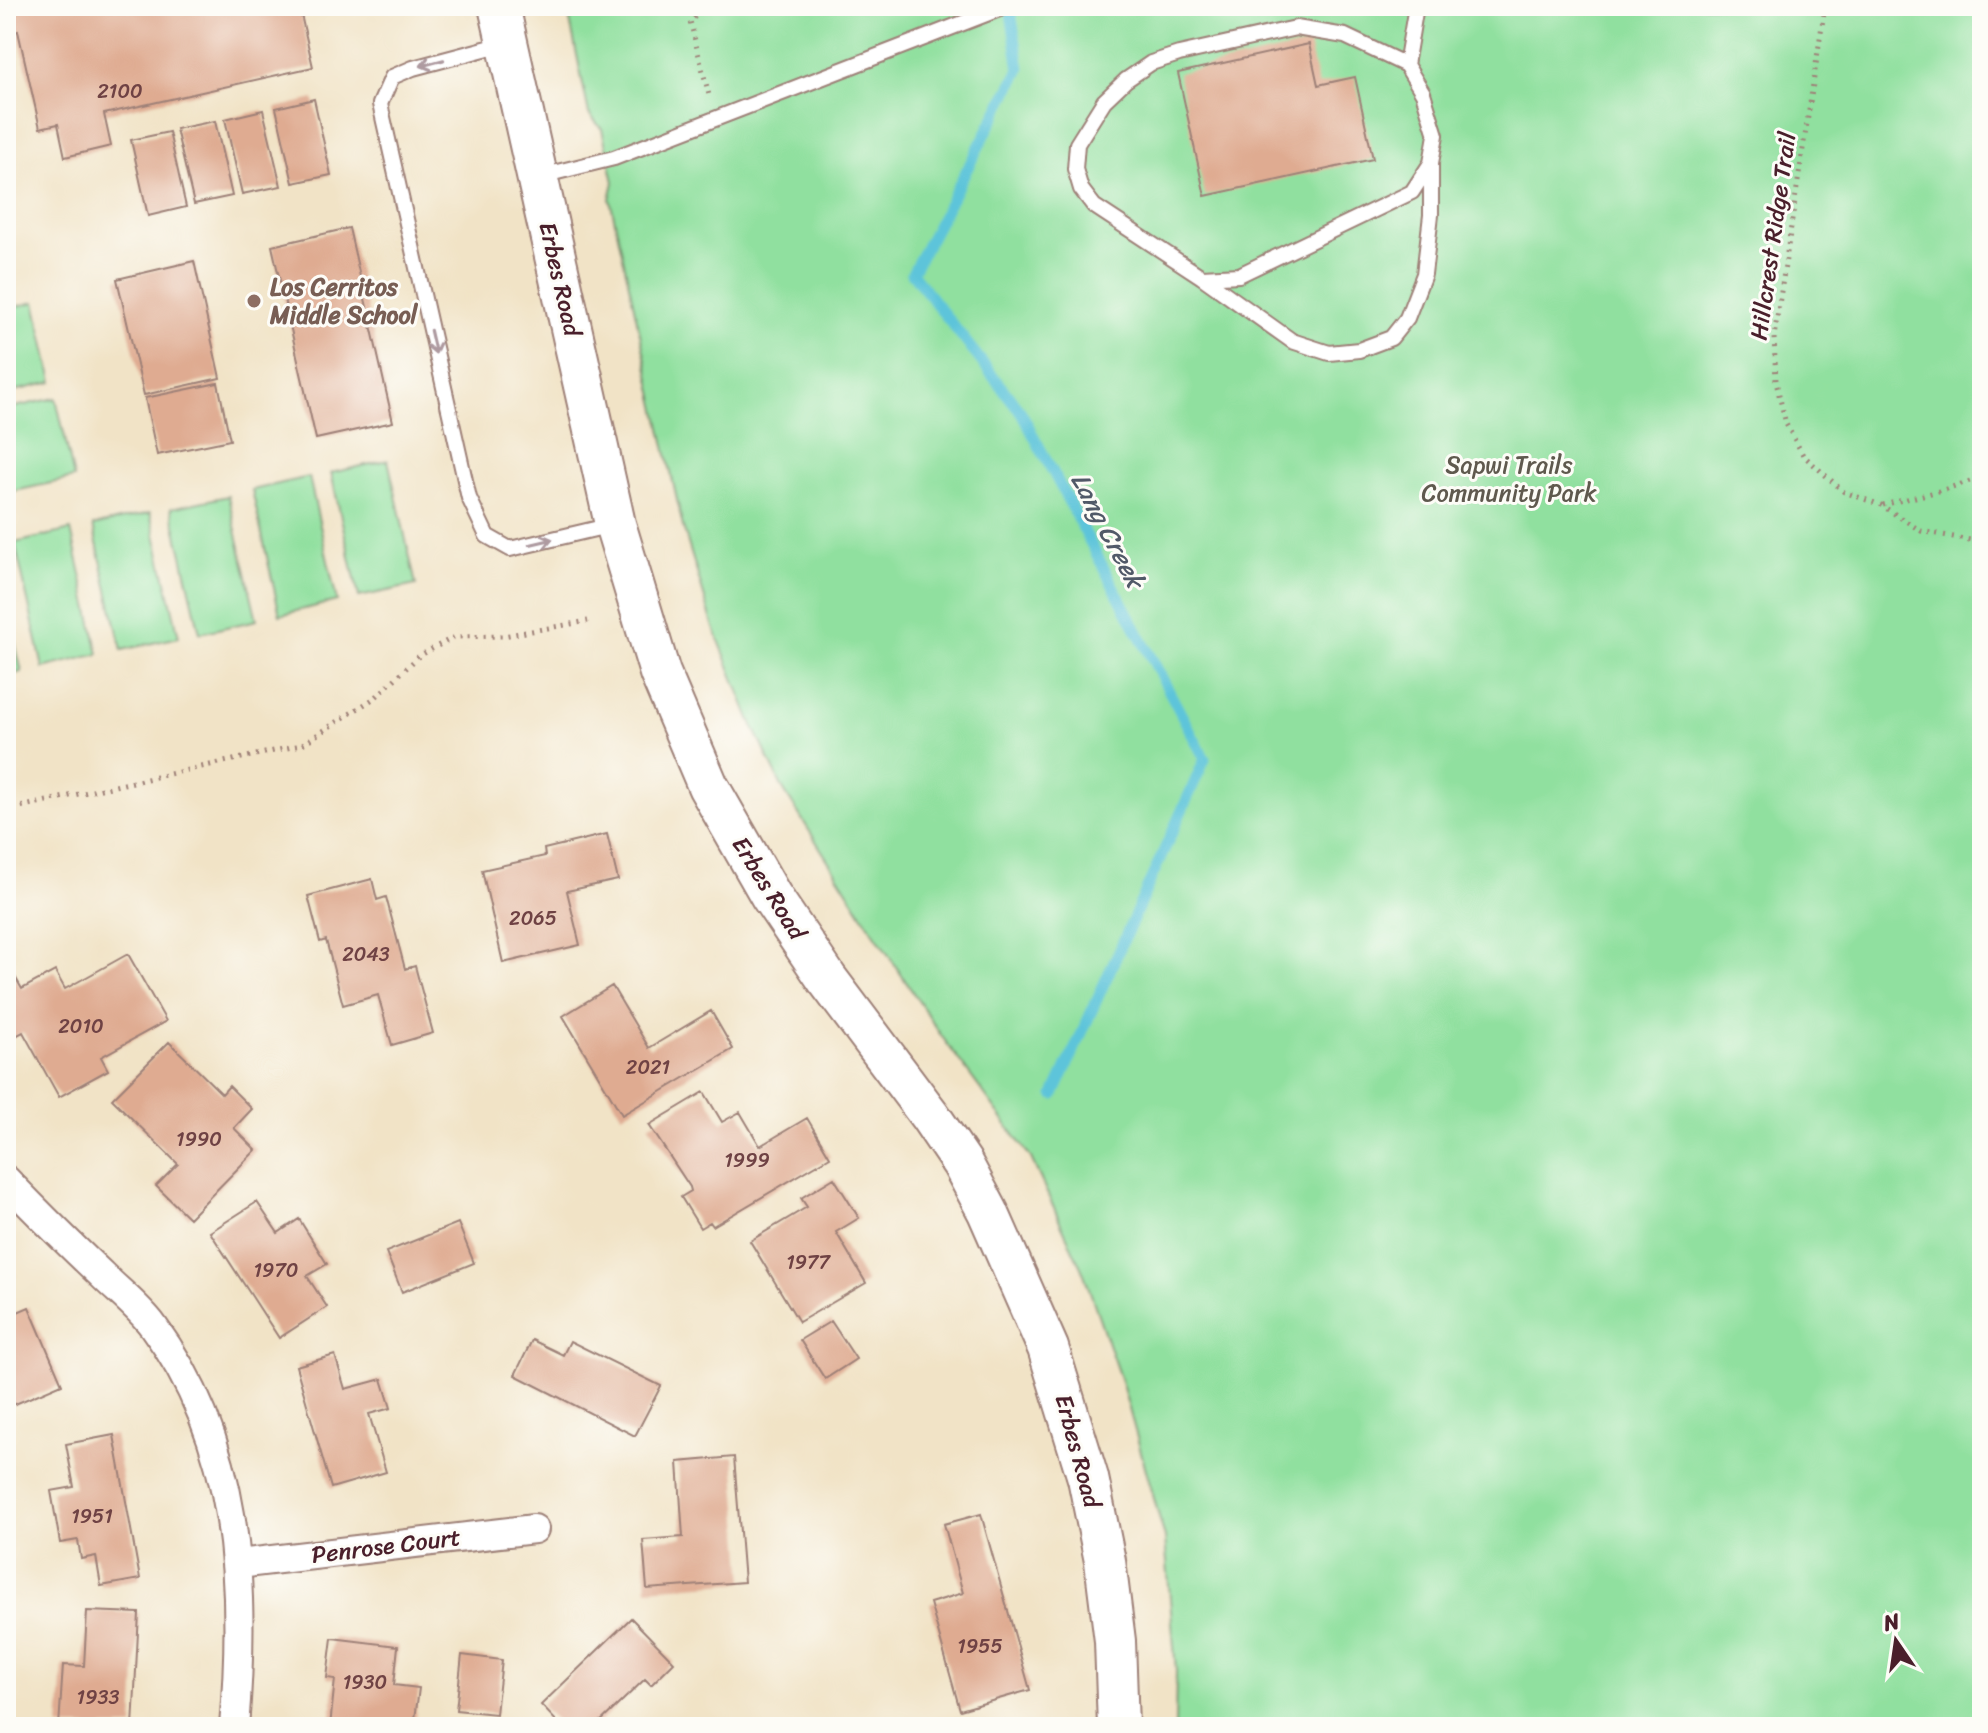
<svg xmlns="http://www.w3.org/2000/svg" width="1988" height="1733" viewBox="0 0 1988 1733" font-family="Sriracha,sans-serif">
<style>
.green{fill:#90e09f;stroke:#6d8065;stroke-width:2}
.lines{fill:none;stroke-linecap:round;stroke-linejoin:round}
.stream{stroke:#5dc4da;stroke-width:11}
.building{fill:#dfab91}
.service-casing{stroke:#9e8178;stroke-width:18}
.minor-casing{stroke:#9e8178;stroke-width:32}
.secondary-casing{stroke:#9e8178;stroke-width:44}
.path{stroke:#9e8178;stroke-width:5;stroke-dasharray:2 6;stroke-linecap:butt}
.service{stroke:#fff;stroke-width:14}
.minor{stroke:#fff;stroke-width:28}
.secondary{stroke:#fff;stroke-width:40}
.oneway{stroke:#ae9aa0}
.education-dot{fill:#8d6e63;stroke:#fdfcf7;stroke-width:3}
.labels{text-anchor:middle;stroke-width:6;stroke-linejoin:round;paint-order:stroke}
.number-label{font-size:20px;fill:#6f4244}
.street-label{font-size:24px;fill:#4a1f2b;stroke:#fdfcf7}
.education-label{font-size:24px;font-weight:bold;fill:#785e54;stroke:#fdfcf7;text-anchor:start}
.park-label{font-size:24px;fill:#5f594e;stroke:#fdfcf7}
.water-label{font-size:26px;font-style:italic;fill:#515968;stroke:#fdfcf7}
</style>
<rect width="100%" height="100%" fill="#fdfcf7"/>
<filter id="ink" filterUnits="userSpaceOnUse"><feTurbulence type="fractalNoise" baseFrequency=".0125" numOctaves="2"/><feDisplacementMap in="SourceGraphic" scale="16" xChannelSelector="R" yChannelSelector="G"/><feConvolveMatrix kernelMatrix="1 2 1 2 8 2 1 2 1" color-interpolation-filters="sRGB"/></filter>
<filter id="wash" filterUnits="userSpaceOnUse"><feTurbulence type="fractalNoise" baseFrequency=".006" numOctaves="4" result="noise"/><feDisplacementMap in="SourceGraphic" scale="32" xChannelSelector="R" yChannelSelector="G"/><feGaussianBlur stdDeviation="1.8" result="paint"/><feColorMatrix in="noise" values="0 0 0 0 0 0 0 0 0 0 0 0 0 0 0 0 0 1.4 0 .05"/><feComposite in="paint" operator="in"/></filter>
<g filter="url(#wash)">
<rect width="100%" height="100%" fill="#f1e3c6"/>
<path class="green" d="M567,6H1982V1727H1175L1176,1671L1165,1538L1122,1384L1084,1274L1031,1158L940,1034L867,922L783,789L751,721L714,628L683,527L610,199L614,182L602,129L589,114Z
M35,302L53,382L6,393V309Z
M56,398L74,478L6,493V409Z
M388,460L416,585L359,597L331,473Z
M309,477L337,601L280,615L252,490Z
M228,496L257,620L200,633L171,508Z
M150,513L179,637L122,650L93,526Z
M71,530L99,654L43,668L15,543Z
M6,605L22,672L6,676Z"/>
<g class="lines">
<path class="stream" d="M1010,6L1020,69L912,273L1021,412L1205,759L1054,1095"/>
</g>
<g id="blocks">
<path class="building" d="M6,6H299L313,67L104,114L111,146L65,157L58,124L40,128L18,31L6,34Z
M1309,44L1318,85L1355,77L1373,159L1205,196L1178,73Z
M314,99L331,175L293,183L276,108Z
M263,110L281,186L242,194L225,119Z
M215,121L232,196L194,204L176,129Z
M169,132L186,207L148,216L131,140Z
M349,228L393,422L316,439L272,246Z
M194,261L220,378L144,395L117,279Z
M218,383L230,440L157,455L145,398Z
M607,834L618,880L567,891L580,945L503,963L482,870L545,856L544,849Z
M372,879L377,900L386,897L405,969L415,966L433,1033L392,1045L378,995L343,1005L326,940L320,942L308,896Z
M128,954L166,1021L101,1057L108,1070L59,1097L23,1032L6,1041V980L14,975L22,989L55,971L65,989Z
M612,986L649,1048L711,1011L733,1049L622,1115L563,1016Z
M169,1042L222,1094L229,1086L252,1109L234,1128L256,1150L189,1218L156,1186L178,1164L112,1099Z
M704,1092L722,1122L740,1112L760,1146L807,1118L830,1157L713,1226L710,1222L700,1228L681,1197L691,1191L690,1187L649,1125Z
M834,1178L859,1218L836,1232L866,1283L799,1322L750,1241L807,1207L801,1198Z
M257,1202L278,1233L299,1219L327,1264L307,1276L327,1307L279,1338L210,1232Z
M458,1223L474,1263L402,1292L386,1252Z
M29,1307L62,1384L6,1408V1317Z
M831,1321L856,1359L825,1379L800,1340Z
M532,1340L563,1355L570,1341L661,1386L635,1436L515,1375Z
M335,1355L345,1389L382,1379L391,1408L369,1414L386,1472L331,1488L296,1366Z
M114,1435L140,1579L101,1586L96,1556L81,1559L78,1540L60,1543L51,1491L74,1487L66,1444Z
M734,1457L744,1582L647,1589L643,1540L683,1537L678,1462Z
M981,1514L1030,1690L960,1710L930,1603L963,1593L944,1524Z
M87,1611L139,1613L133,1727H59L63,1665L84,1666Z
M631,1618L674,1662L651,1685L645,1679L595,1727H562L541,1705Z
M332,1638L398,1646L394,1685L419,1688L414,1727H330L335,1679L327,1678Z
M462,1655L502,1660L496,1714L456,1710Z"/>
</g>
</g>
<g filter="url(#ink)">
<use href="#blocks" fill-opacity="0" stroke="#9e8178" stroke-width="2"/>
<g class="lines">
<g class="service-casing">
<path id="service" d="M507,43L413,68L392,77L380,104L469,498L487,536L510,549L612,525
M1406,65L1345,36L1296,28L1179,54L1151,63L1126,80L1104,101L1077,144L1075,169L1081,189L1094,206L1202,277L1239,275L1412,192L1431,163L1436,135L1423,93L1406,65L1416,6
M541,176L614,158L1007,6
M1202,277L1292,341L1329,353L1359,350L1391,338L1407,318L1424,274L1431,215V163"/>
</g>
<g class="minor-casing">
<path id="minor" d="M6,1180C37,1212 69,1244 101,1274C118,1291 139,1307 153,1326C240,1444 246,1586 234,1727
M238,1564L534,1529"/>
</g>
<g class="secondary-casing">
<path id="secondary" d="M499,6L615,524L660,673L708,786L771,896L827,979L930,1116L962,1163L988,1212L1048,1348L1088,1478L1105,1561L1115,1641L1118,1727"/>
</g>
<path class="path" d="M707,6L690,21L709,95
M1825,6L1774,337L1776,382L1786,424L1803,455L1844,492L1881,505L1921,531L1970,540L1982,538
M1883,505L1943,490L1982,477
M6,810L301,745L376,697L419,656L454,637L503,636L588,621"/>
<use href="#service" class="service"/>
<use href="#minor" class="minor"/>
<use href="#secondary" class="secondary"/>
</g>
<defs><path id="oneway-shaft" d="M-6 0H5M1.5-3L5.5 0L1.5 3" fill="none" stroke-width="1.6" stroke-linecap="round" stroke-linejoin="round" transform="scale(2)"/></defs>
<g class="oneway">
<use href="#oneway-shaft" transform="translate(432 63) rotate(165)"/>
<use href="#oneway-shaft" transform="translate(433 342) rotate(77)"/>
<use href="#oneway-shaft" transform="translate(541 542) rotate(-13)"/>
</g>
</g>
<circle class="education-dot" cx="254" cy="301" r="8"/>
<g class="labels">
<g class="number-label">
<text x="120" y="98">2100</text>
<text x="533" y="925">2065</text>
<text x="366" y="961">2043</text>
<text x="81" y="1033">2010</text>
<text x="648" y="1074">2021</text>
<text x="199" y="1146">1990</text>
<text x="747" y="1167">1999</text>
<text x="808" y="1269">1977</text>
<text x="276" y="1277">1970</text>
<text x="92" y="1523">1951</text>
<text x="980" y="1653">1955</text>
<text x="365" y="1689">1930</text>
<text x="98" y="1704">1933</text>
</g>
<g class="street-label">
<text transform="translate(1773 236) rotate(-82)" y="8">Hillcrest Ridge Trail</text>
<text transform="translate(560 279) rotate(77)" y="8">Erbes Road</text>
<text transform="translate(769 888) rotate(58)" y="8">Erbes Road</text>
<text transform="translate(1078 1451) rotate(75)" y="8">Erbes Road</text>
<text transform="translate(386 1546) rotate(-7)" y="8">Penrose Court</text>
</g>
<g class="education-label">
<text x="270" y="295">Los Cerritos<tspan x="270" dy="28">Middle School</tspan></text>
</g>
<g class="park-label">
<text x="1509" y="473">Sapwi Trails<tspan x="1509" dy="28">Community Park</tspan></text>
</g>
<g class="water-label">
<text transform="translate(1108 530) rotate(62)" y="9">Lang Creek</text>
</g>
</g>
<rect width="1988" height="1733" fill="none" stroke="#fdfcf7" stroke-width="32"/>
<g transform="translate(1896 1641) rotate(347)" stroke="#fdfcf7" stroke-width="6" paint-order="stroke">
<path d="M0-6L14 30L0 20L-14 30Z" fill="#4a1f2b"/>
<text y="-12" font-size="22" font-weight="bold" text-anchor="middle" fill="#4a1f2b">N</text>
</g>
</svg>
